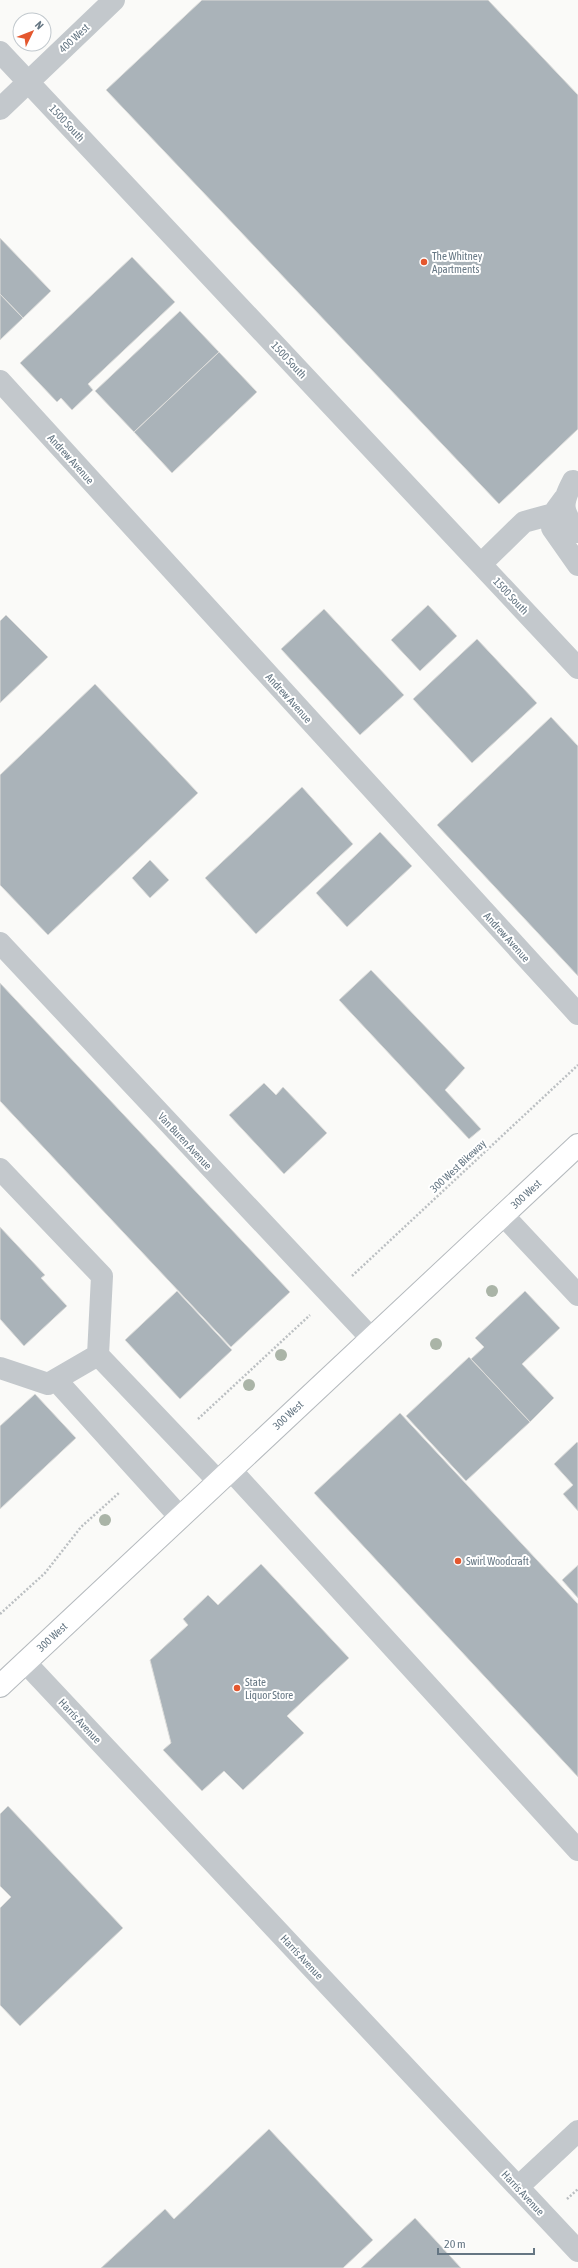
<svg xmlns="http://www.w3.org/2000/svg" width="578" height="2268" viewBox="0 0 578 2268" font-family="'Asap Condensed',sans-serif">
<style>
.building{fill:#aab3b9;stroke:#dcdcda}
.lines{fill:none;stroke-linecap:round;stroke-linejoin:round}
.major-casing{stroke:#b5babe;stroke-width:24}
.path{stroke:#bbbfc2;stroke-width:2.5;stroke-dasharray:2 2;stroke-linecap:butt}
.minor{stroke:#c3c8cc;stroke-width:22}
.major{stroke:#fff;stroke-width:22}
.tree{fill:#aab4a7}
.poi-dot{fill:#e4572e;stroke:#fff;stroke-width:1.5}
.labels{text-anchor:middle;stroke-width:4;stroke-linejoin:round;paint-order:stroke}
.street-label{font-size:11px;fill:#657683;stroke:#fff}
.poi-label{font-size:11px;fill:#657683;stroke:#fff;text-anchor:start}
</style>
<rect width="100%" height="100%" fill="#fafaf8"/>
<path class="building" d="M202,0H488L578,95V429L499,504L106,90Z
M0,238L51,291L23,318L0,294Z
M132,257L175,302L88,384L93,390L72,410L61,398L57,402L20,363Z
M0,294L23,318L0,340Z
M180,311L219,352L134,432L95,391Z
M219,352L257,392L172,473L134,432Z
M428,605L457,636L420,671L391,640Z
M324,609L404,695L360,735L281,649Z
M6,615L48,657L0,703V621Z
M477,639L537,703L472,763L413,699Z
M95,684L198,793L48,935L0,885V775Z
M551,717L578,746V976L437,825Z
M302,787L353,844L256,934L205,878Z
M380,832L412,866L347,927L316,893Z
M150,860L169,880L150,898L132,878Z
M371,970L465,1068L445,1090L481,1129L469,1139L339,1000Z
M0,983L290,1292L231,1347L0,1101Z
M264,1083L276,1095L283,1087L327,1133L284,1174L229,1115Z
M0,1227L45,1275L41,1278L67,1306L24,1346L0,1319Z
M177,1291L232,1350L180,1399L125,1340Z
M525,1291L560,1328L522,1364L554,1398L530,1422L471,1359L484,1347L475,1338Z
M469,1357L530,1422L466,1481L406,1416Z
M35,1394L76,1438L0,1509V1426Z
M400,1413L578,1604V1777L314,1493Z
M577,1442L578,1443V1511L563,1494L573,1485L554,1464Z
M261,1564L349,1658L287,1716L304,1733L243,1790L224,1771L202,1791L163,1750L171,1743L150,1660L188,1625L183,1619L208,1595L218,1605Z
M578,1565V1598L562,1580Z
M8,1806L123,1928L20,2026L0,2005V1908L11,1897L0,1886V1814Z
M269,2129L373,2240L343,2268H101L165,2209L174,2219Z
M415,2218L461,2268H361Z"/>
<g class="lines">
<g class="major-casing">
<path id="major" d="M0,1686L578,1145"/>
</g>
<path class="path" d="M352,1276L578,1065
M198,1419L310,1315
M0,1614L45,1573L81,1527L120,1492
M567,2199L578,2189"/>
<path class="minor" d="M0,52L578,668
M0,109L114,0
M0,381L578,1014
M573,481C561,504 561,511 578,532
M564,499L553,514L552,528L578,565
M481,564L524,522L553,514
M0,943L371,1338
M0,1169L102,1276L98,1355L218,1481
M503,1215L578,1295
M0,1368L48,1384L98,1355
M56,1380L179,1516
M230,1469L578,1850
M25,1662L578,2251
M518,2187L578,2131"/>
<use href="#major" class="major"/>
</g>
<g class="tree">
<circle cx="492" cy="1291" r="6"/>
<circle cx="436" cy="1344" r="6"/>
<circle cx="281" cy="1355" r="6"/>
<circle cx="249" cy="1385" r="6"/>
<circle cx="105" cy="1520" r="6"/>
</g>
<g class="poi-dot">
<circle cx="424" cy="262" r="4"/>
<circle cx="458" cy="1561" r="4"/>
<circle cx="237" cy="1688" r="4"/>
</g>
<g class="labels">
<g class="street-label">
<text transform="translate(74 38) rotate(-43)" y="4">400 West</text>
<text transform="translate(67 123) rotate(47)" y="4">1500 South</text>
<text transform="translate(289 360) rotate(47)" y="4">1500 South</text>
<text transform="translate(71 459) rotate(48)" y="4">Andrew Avenue</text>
<text transform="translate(511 596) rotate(47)" y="4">1500 South</text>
<text transform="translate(289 698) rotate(48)" y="4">Andrew Avenue</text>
<text transform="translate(507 937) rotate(48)" y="4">Andrew Avenue</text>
<text transform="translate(185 1141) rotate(47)" y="4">Van Buren Avenue</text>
<text transform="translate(458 1166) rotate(-43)" y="4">300 West Bikeway</text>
<text transform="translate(526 1194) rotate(-43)" y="4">300 West</text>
<text transform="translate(288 1415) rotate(-43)" y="4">300 West</text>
<text transform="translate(52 1637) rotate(-43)" y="4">300 West</text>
<text transform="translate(80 1721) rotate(47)" y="4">Harris Avenue</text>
<text transform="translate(302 1957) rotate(47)" y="4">Harris Avenue</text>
<text transform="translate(523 2193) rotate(47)" y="4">Harris Avenue</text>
</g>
<g class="poi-label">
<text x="432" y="260">The Whitney<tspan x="432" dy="13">Apartments</tspan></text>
<text x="466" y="1565">Swirl Woodcraft</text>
<text x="245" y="1686">State<tspan x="245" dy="13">Liquor Store</tspan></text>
</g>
</g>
<g transform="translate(32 32) rotate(47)"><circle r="19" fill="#ffffff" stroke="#c1c8cd"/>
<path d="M0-3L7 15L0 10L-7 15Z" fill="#e4572e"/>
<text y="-6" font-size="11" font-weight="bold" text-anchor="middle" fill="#657683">N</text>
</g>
<path d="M438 2248v6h96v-6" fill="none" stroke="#657683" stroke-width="2"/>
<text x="444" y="2248" font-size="12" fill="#657683" stroke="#ffffff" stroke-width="3" paint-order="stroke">20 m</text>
</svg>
